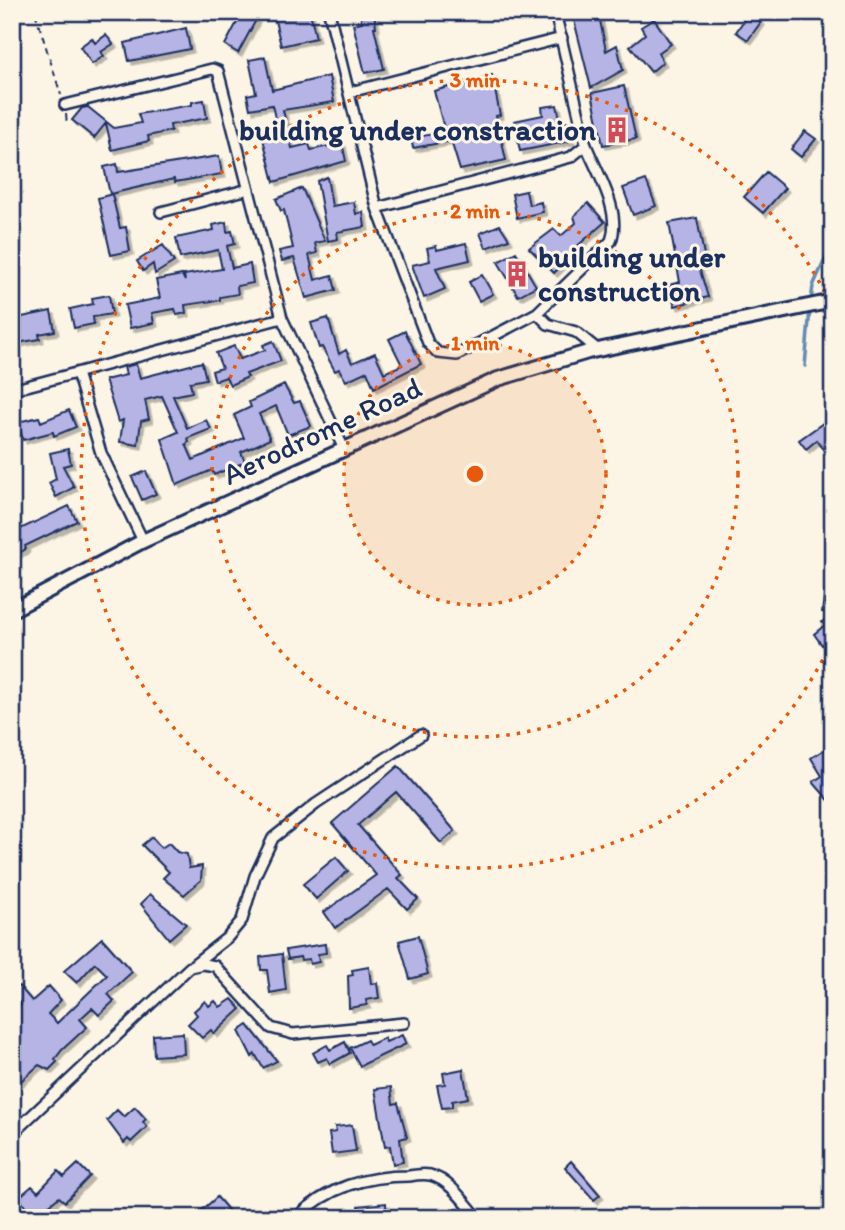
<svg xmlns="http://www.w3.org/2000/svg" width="845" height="1230" viewBox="0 0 845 1230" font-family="Itim,sans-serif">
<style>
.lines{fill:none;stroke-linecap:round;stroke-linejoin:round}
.stream{stroke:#628bb6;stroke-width:3.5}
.building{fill:#b6b3e5;stroke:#1b2f5e;stroke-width:2;filter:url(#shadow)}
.street-casing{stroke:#1b2f5e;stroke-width:14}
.secondary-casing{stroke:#1b2f5e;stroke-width:18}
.path{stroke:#1b2f5e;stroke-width:2;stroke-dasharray:7 5;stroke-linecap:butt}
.street{stroke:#fcf5e5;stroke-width:9}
.secondary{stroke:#fcf5e5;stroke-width:12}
.ring{fill:none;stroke:#e8590c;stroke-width:3.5;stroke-dasharray:3.5 7}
.labels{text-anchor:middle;stroke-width:6;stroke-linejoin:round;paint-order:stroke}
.poi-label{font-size:30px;font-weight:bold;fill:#1b2f5e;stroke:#fcf5e5;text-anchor:end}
.street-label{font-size:30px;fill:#1b2f5e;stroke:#fcf5e5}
.centre{fill:#e8590c;stroke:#fcf5e5;stroke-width:3.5}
.ring-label{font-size:21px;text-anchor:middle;font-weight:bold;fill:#e8590c;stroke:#fcf5e5;stroke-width:6;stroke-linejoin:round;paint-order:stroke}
</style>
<defs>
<filter id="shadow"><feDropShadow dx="3.5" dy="3.5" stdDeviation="0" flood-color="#0004"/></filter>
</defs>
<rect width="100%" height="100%" fill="#fcf5e5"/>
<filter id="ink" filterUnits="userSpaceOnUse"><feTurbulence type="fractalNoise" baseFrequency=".0143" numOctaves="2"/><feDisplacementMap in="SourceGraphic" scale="14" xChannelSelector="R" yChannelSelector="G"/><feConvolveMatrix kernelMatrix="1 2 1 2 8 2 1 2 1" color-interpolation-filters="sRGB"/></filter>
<g filter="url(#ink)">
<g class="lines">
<path class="stream" d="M811,301L813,286L833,242
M805,366L810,309"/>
</g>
<path class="building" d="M273,12H310L316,38L281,46Z
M374,12L376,27H374L384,69L365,73L353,24L362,22L360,14Z
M242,13L256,20L238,53L225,45Z
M748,14L761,22L748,40L736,32Z
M599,15L606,51L617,45L623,70L591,88L574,20Z
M654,19L671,44L658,53L663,62L651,72L630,46L645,34L641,27Z
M186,28L190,49L129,61L125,43Z
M106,35L113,44L101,52L104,56L92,64L80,47L92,38L95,43Z
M265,57L272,90L329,76L334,102L283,110L292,148L309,144L311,150L342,143L346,161L274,182L261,131L277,127L272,105L250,109L247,95L256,93L249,60Z
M492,75L500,115L496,116L506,160L460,170L451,141L413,148L411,138L445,132L434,91Z
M624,86L636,139L603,145L592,93Z
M204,100L207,118L170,125L171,131L148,136L149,141L112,150L106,123L94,138L72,120L82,108L88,107L114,128L141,123L138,114L192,105V102Z
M557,105L561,123L568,122L571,141L520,151L514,121L543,115L542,107Z
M805,131L816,139L801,157L791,149Z
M219,156L222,174L175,182L174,179L110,194L104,167L117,164L118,172Z
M766,172L785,188L763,213L744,197Z
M327,177L332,206L354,202L356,214L363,212L365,227L337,232L338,239L328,241L317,181Z
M646,180L656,206L633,215L623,188Z
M302,188L325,241L315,243L317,253L309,255L315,280L332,275L336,290L306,298L294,258L282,261L279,251L293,248L284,210L281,211L276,199Z
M526,191L529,205L541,202L543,212L517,218L512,194Z
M112,194L120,228L126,227L130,251L111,255L98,198Z
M588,203L605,222L574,249L576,251L554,273L529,248L554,229L561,236L576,223L574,216Z
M697,218L706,266L699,267L708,297L675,306L669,285L680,282L669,223Z
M226,222L227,232L232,231L235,244L227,246L232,268L250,264L253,283L237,286L238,294L220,297V300L185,305L186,313L177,315L175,309L152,313L154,323L130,328L125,305L160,298L156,280L182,275L185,281L184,275L222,269L218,250L180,258L176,238L214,230L213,225Z
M500,225L509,239L486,248L480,233Z
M466,243L470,260L436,268L445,289L424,298L412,265L430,261L427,248L436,246L437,250Z
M163,245L174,262L155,274L153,264L143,271L137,261Z
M516,252L536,286L518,296L498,262Z
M482,275L493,294L479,301L469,282Z
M109,295L112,314L93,317L94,324L74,328L70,309L93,304L92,298Z
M51,311L55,331L39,334L40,339L12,344V319Z
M328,318L339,354L346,350L352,363L375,353L384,373L402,365L389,339L405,331L421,364L374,388L367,371L346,381L339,369L335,371L322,347L319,348L311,323Z
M273,341L281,361L246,374L248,377L230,385L226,377L215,381L212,371L222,368L216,353L234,346L240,359L265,350L263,345Z
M202,362L206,379L190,382L192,392L173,396L187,428L206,420L211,429L188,438L189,442L186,444L193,460L244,438L234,415L251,407L249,402L284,385L294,403L300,401L311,426L288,435L276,406L259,414L270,439L241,452L245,462L214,475L212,470L177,485L162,439L178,432L162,396L145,400L149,419L141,421L138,445L120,442L123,420L118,422L105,380L126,375L124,367L136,364L140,378Z
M69,410L76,427L54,436L53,432L23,440L18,422L39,417L41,422Z
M833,416V464L817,440L806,449L799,440Z
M68,449L71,464L63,466L74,487L56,497L49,483L56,479L50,453Z
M146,471L156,494L142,500L132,477Z
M69,506L77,521L25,546L26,549L12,557V536L18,530Z
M827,577L833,578V637L822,645L814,634L825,625L822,622L832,614L822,612Z
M825,749L833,761V805L813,782L822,776L811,758Z
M398,766L455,831L441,843L396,792L358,825L402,875L398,878L418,899L407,909L388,889L335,928L324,912L376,875L332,823Z
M152,837L161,848L169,843L177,852L187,854L189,868L202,866L201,880L184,895L163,878L169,872L142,845Z
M336,857L348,871L316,899L303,884Z
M150,894L186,924L169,939L141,904Z
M418,936L428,974L410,979L399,941Z
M102,938L132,972L108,994L114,1001L99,1015L92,1008L80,1019L87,1027L62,1050L55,1059L57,1062L49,1070L39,1065L12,1089V1014L21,1005L12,992L19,986L32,1001L49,986L61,1000L48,1014L57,1023L107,975L95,963L77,983L64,971Z
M325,944L326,953L318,954L319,962L310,964L309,959L301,960L300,957L288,959L286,950Z
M282,954L286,990L270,993L267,970H261L260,957Z
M369,967L371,984L377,983L379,998L366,1000L367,1005L349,1008L348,976L353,975L352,970Z
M232,999L241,1009L214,1034L211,1030L202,1038L188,1024L197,1015L194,1011L205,1001L209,1006L215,1001L220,1007Z
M248,1025L277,1061L263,1068L255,1054L252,1057L239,1031Z
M183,1033L184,1054L154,1056L153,1035Z
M402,1035L406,1044L360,1066L350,1048L367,1040L370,1045L384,1038L386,1042Z
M345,1042L350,1053L330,1064L327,1058L318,1062L313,1053L327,1045L330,1050Z
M463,1069L468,1098L452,1101V1107L442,1108L437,1085L445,1084L443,1073Z
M391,1087L393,1104L398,1103L407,1137L400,1139L403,1162L393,1164L390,1146L385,1147L375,1089Z
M135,1107L146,1119L143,1122L147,1127L131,1142L128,1139L124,1143L107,1120L117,1110L124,1117Z
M352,1125L356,1151L332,1154L329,1133L336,1132L335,1127Z
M571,1161L600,1195L594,1200L565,1167Z
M78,1164L90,1176L65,1202L59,1197L35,1217L18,1198L32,1186L38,1192L58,1171L64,1177Z
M217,1197L235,1218H193Z
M386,1203L387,1218H359L358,1206Z"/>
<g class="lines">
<g class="street-casing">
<path id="street" d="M329,12L377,208L428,343L438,353L457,355L537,313L611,241C622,211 597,173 586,145
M350,92L562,38
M65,105L212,69L218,71L282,318L344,449
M377,208L571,157L586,145L555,12
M161,212L249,189
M537,313L548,324L576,332L598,350
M77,373L101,453L143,541
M12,390L282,318
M194,964L228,937L242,920L255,876L273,838L316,804L421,735
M12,1134L190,967L203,964L215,966L271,1028L293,1034L404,1023
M296,1218C328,1187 365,1176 409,1176C415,1175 424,1174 430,1175C450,1180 465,1203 478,1218"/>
</g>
<g class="secondary-casing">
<path id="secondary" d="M12,610L143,541L498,379L588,352L833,301"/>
</g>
<path class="path" d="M35,12L61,95
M12,19L18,12
M66,114L67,126"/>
<use href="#street" class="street"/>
<use href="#secondary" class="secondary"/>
</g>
</g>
<circle cx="475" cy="474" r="131" fill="#e8590c" fill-opacity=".12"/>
<g class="ring">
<circle cx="475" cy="474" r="131"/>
<circle cx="475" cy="474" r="263"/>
<path d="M832 641A394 394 0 1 1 832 307"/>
</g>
<defs>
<g id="building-bare" transform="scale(2.1)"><path d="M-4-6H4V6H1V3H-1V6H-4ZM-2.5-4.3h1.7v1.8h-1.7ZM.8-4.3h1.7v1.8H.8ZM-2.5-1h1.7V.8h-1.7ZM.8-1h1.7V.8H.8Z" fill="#d1495b" stroke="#fcf5e5" stroke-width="2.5" paint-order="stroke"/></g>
</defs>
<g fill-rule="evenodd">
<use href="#building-bare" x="617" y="130"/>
<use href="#building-bare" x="517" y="274"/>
</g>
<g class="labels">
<g class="poi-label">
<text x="596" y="140">building under constraction</text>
<text x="538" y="267" text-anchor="start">building under<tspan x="538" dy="34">construction</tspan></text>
</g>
<g class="street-label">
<text transform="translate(322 431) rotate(-25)" y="10">Aerodrome Road</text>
</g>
</g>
<circle cx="475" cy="474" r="10" class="centre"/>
<g class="ring-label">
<text x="475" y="87">3 min</text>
<text x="475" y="218">2 min</text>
<text x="475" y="350">1 min</text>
</g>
<rect width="845" height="1230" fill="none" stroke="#fcf5e5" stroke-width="42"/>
<rect x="21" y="21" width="803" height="1188" fill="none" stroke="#1b2f5e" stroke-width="2.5" filter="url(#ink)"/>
</svg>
